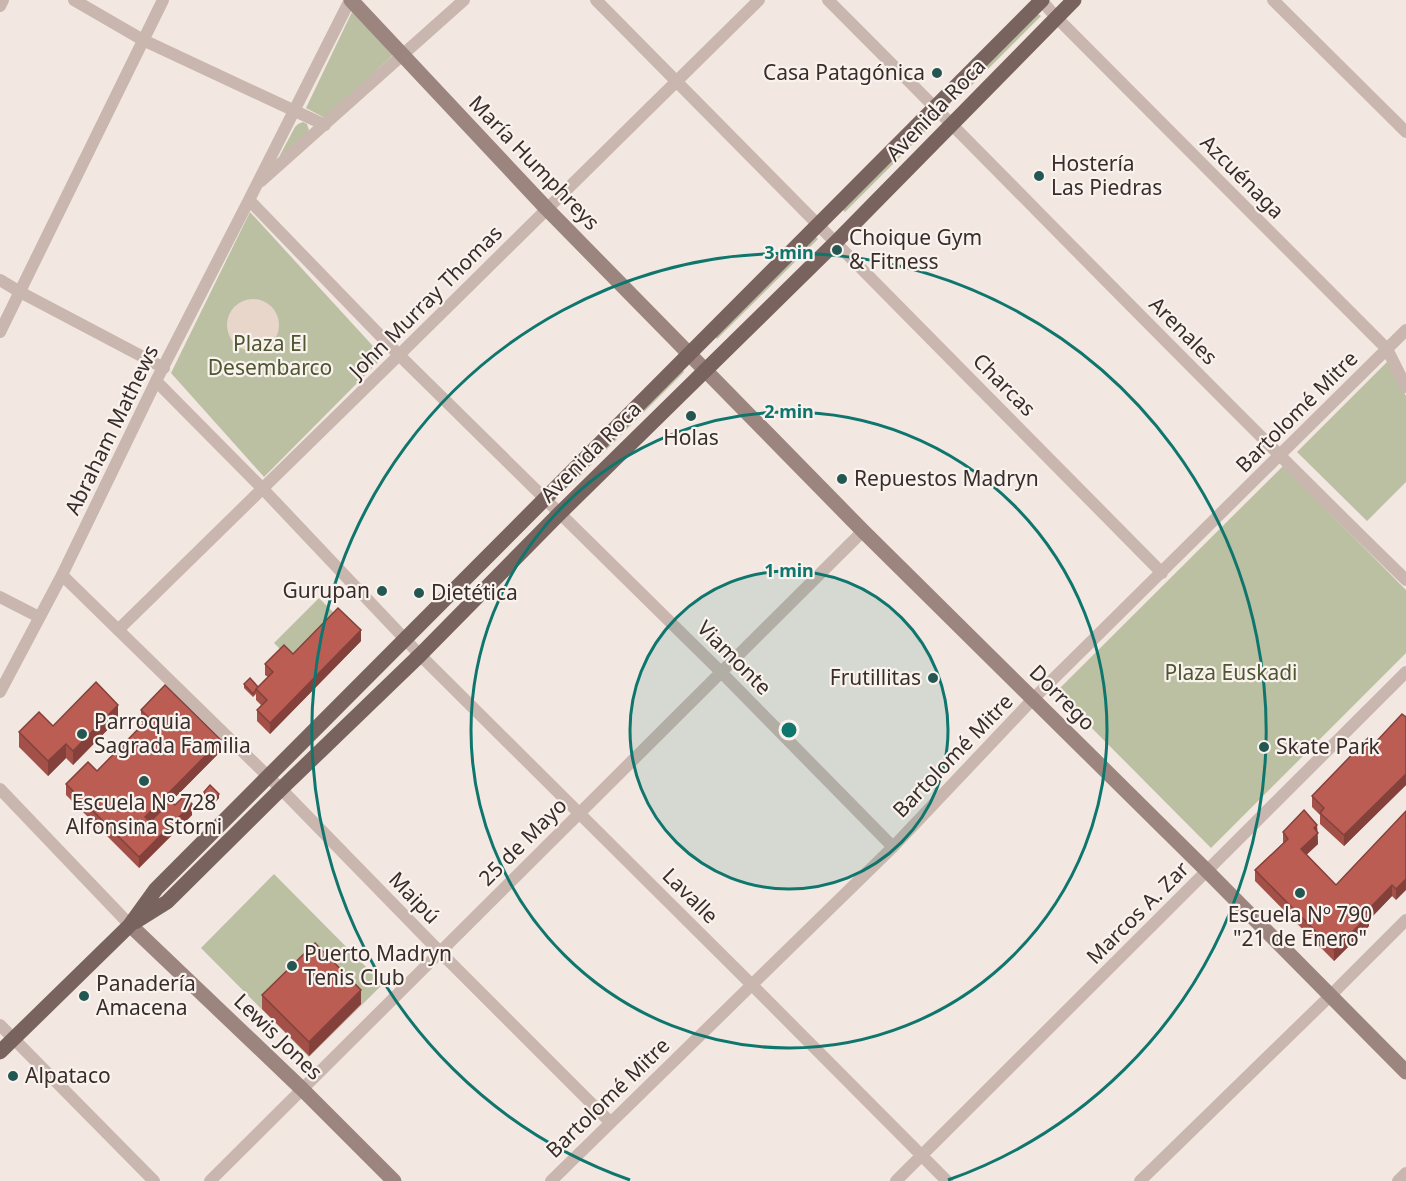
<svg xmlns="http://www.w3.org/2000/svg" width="1406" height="1181" viewBox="0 0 1406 1181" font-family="'Noto Sans',sans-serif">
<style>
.green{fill:#bbc0a2}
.plaza{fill:#e8d6ca}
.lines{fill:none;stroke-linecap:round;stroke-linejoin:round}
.street{stroke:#c9b6ae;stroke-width:12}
.secondary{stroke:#9d857f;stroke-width:15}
.primary{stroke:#79635e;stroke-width:15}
.wall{fill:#a25048}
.shaded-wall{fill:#84413b}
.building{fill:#bc5d54;stroke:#84413b;stroke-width:1.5}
.ring{fill:none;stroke:#0f766e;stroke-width:3}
.poi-dot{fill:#245752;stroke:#f9f2ed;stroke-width:2}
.labels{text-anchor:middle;stroke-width:4.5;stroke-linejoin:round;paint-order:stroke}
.poi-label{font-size:21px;fill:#382d2b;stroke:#f9f2ed;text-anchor:start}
.street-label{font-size:21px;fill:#382d2b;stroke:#f9f2ed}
.park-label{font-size:21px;fill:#4d5531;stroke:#f9f2ed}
.centre{fill:#0f766e;stroke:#f9f2ed;stroke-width:3}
.ring-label{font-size:18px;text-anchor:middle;font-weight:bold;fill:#0f766e;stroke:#f9f2ed;stroke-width:4.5;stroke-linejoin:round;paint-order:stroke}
</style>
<rect width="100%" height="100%" fill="#f2e7e1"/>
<path class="green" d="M352,12L394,54L325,118L306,108Z
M1038,14L1041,16L962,95L959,92Z
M931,120L934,123L845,212L842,209Z
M303,122L307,124L309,130L306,135L279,157L295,127L298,124Z
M250,212L383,357L264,477L171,373Z
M815,236L818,239L717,339L715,336Z
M1388,361L1406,396V482L1367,521L1297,452Z
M682,369L684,372L572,484L570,481Z
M1283,466L1406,590V653L1211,848L1056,692Z
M319,598L337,616L292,661L274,643Z
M274,874L383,984L309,1057L201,948Z"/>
<path class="plaza" d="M227 325a26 26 0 1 1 52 0a26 26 0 1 1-52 0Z"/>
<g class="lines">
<path class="street" d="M74,0L143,40L325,125
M596,0L1162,573
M828,0C1021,193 1210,389 1406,580
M1041,0L1056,17L1387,349L1406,387
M1273,0L1406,132
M0,6L3,0
M261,181L464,0
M249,200L399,355L721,672L893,847
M0,280L20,292L164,368
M0,332L163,0
M156,381L263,489L420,655L752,985L947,1181
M62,575L281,789L440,952L610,1122
M0,597L39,617
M118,630L399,355L759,0
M0,692L62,575L156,381L249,200L350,0
M0,789L130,925
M0,1025L154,1181
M210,1181L863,531
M551,1181L893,847L1033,699L1406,330
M896,1181L1406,672
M1140,1181L1331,995L1406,920
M1398,1181L1406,1173"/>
<path class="secondary" d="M351,0L547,209L863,531L1207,871L1406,1072
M130,925L302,1089L394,1181"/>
<path class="primary" d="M135,922L167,902L281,789L420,655L560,513L836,242L1074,0
M0,1052L130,925L156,889L1042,0"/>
</g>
<path class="wall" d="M361,641L270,734L257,721V710L262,706L256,700V694L253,697L244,688V684L258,687L268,677L265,675V664L293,654Z
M141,710L221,751L171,801L175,805L192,815L139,868L66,795V784L97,771L144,724L141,721Z
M1406,717V785L1344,846L1320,824V815L1312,807V796Z
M118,719L73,765L66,758L48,776L19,747V732L53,726Z
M204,792L219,798L213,804L204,796Z
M1406,811L1396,900L1392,896L1369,920V926L1334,961L1255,881V870L1283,843V832L1317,825L1318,844L1306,855L1336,885Z
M262,995L361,1004L309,1056L262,1009Z"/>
<path class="shaded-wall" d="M361,630V641L270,734V723Z
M118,705V719L73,765V751Z
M221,740V751L145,828V817Z
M66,744V758L48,776V761Z
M1406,774V785L1344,846V835Z
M219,794V798L213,804V801Z
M192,804V815L139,868V857Z
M1317,825L1318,844L1301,860V849Z
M1406,879V890L1396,900V889Z
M1392,885V896L1369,920V926L1334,961V950L1366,912Z
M361,990V1004L309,1056V1042Z"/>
<path class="building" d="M338,608L361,630L270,723L257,710L267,700L256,689L273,672L265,664L284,645L293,654Z
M250,678L258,687L253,694L244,684Z
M96,682L118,705L73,751L66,744L48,761L19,732L39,712L53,726Z
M165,685L221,740L145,817L150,822L171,801L175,805L184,796L192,804L139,857L66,784L88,762L97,771L149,718L141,710Z
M1402,714L1406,717V774L1344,835L1320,813L1324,808L1312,796L1368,738L1374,744Z
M210,785L219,794L213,801L204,792Z
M1304,810L1317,825L1314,828L1318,833L1301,849L1336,885L1406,811V879L1396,889L1392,885L1366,912L1369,915L1334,950L1255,870L1288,839L1283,832Z
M315,943L361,990L309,1042L262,995Z"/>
<circle cx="789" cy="730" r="159" fill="#0f766e" fill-opacity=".12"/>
<g class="ring">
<circle cx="789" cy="730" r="159"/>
<circle cx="789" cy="730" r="318"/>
<path d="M630 1180A477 477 0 1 1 948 1180"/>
</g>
<g class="poi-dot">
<circle cx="937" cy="73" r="6"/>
<circle cx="1039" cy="176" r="6"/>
<circle cx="837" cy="250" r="6"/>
<circle cx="691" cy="416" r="6"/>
<circle cx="842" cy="479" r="6"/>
<circle cx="382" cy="591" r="6"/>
<circle cx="419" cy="593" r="6"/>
<circle cx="933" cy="678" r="6"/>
<circle cx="82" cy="734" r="6"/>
<circle cx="1264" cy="747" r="6"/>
<circle cx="144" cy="781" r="6"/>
<circle cx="1300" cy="893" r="6"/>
<circle cx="292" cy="966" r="6"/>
<circle cx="84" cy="996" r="6"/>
<circle cx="13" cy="1076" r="6"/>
</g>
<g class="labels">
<g class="poi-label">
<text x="925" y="80" text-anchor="end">Casa Patagónica</text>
<text x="1051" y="171">Hostería<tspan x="1051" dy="24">Las Piedras</tspan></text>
<text x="849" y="245">Choique Gym<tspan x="849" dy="24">&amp; Fitness</tspan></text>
<text x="691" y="445" text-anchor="middle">Holas</text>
<text x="854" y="486">Repuestos Madryn</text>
<text x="370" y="598" text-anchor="end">Gurupan</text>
<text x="431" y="600">Dietética</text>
<text x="921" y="685" text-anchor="end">Frutillitas</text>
<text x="94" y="729">Parroquia<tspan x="94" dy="24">Sagrada Familia</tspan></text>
<text x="1276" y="754">Skate Park</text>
<text x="144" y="810" text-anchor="middle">Escuela Nº 728<tspan x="144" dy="24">Alfonsina Storni</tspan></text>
<text x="1300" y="922" text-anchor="middle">Escuela Nº 790<tspan x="1300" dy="24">"21 de Enero"</tspan></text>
<text x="304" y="961">Puerto Madryn<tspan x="304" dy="24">Tenis Club</tspan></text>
<text x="96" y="991">Panadería<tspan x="96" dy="24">Amacena</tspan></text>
<text x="25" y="1083">Alpataco</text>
</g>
<g class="street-label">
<text transform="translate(936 110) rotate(-46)" y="7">Avenida Roca</text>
<text transform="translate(534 163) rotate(46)" y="7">María Humphreys</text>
<text transform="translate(1242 177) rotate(45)" y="7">Azcuénaga</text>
<text transform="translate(426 302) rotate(-45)" y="7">John Murray Thomas</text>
<text transform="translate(1183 331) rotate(45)" y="7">Arenales</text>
<text transform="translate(1004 385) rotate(45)" y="7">Charcas</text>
<text transform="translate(1297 412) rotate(-45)" y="7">Bartolomé Mitre</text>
<text transform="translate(112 430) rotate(-64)" y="7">Abraham Mathews</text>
<text transform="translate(591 452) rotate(-45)" y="7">Avenida Roca</text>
<text transform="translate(734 658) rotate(45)" y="7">Viamonte</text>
<text transform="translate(1062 698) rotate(45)" y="7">Dorrego</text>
<text transform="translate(953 756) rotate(-46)" y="7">Bartolomé Mitre</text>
<text transform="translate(523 842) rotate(-45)" y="7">25 de Mayo</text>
<text transform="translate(690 896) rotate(45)" y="7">Lavalle</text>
<text transform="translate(414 898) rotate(46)" y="7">Maipú</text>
<text transform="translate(1138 913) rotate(-45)" y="7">Marcos A. Zar</text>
<text transform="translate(278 1037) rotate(44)" y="7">Lewis Jones</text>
<text transform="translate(608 1098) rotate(-44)" y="7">Bartolomé Mitre</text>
</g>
<g class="park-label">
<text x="270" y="351">Plaza El<tspan x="270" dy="24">Desembarco</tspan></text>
<text x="1231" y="680">Plaza Euskadi</text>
</g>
</g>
<circle cx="789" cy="730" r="9" class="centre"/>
<g class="ring-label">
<text x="789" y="259">3 min</text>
<text x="789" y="418">2 min</text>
<text x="789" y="577">1 min</text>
</g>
</svg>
